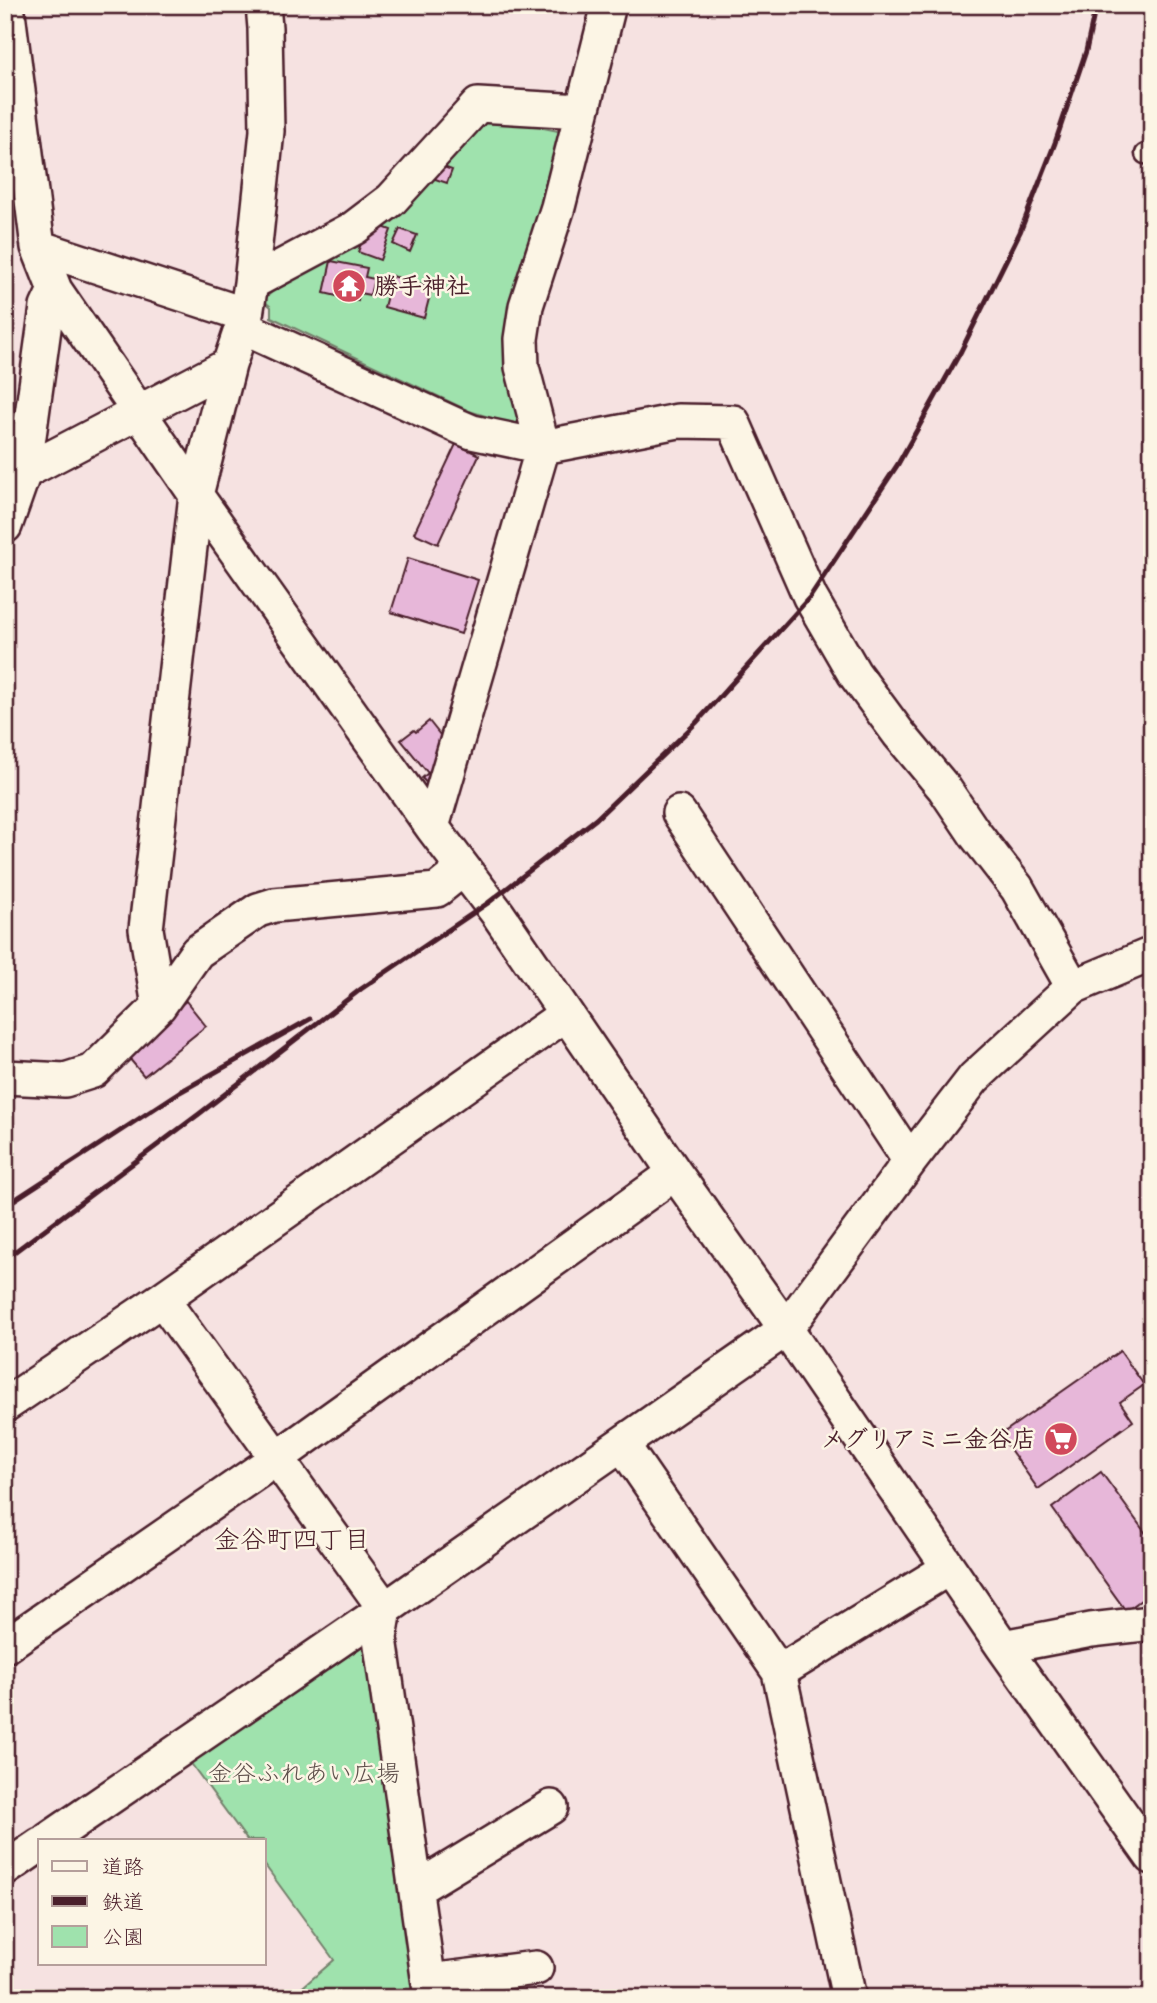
<svg xmlns="http://www.w3.org/2000/svg" width="1157" height="2003" viewBox="0 0 1157 2003" font-family="Caveat,'Klee One',sans-serif">
<style>
.green{fill:#9fe2ad;stroke:#74806c;stroke-width:2}
.building{fill:#e7b7d9;stroke:#4a1f2b;stroke-width:2}
.lines{fill:none;stroke-linecap:round;stroke-linejoin:round}
.service-casing{stroke:#4a1f2b;stroke-width:23}
.minor-casing{stroke:#4a1f2b;stroke-width:38}
.service{stroke:#fcf5e5;stroke-width:18}
.minor{stroke:#fcf5e5;stroke-width:33}
.rail{stroke:#4a1f2b;stroke-width:5}
.labels{text-anchor:middle;stroke-width:5;stroke-linejoin:round;paint-order:stroke}
.poi-label{font-size:24px;font-weight:bold;fill:#4a1f2b;stroke:#fcf5e5;text-anchor:start}
.park-label{font-size:24px;fill:#5f504c;stroke:#fcf5e5}
.neighbourhood-label{font-size:26px;fill:#4a1f2b;stroke:#fcf5e5}
</style>
<rect width="100%" height="100%" fill="#f6e2e1"/>
<filter id="ink" filterUnits="userSpaceOnUse"><feTurbulence type="fractalNoise" baseFrequency=".0143" numOctaves="2"/><feDisplacementMap in="SourceGraphic" scale="14" xChannelSelector="R" yChannelSelector="G"/><feConvolveMatrix kernelMatrix="1 2 1 2 8 2 1 2 1" color-interpolation-filters="sRGB"/></filter>
<g filter="url(#ink)">
<path class="green" d="M476,112L539,119L544,128L563,132L521,419L515,425L469,411L271,317V307L263,300Z
M363,1636L420,1998H290L334,1960L264,1864V1840H247L187,1758Z"/>
<path class="building" d="M441,166L452,170L447,183L435,179Z
M369,222L391,230L380,260L358,252Z
M400,229L417,235L410,252L393,244Z
M331,261L367,268L365,277L374,279L370,295L359,293L358,301L324,293Z
M392,276L432,287L424,318L384,307Z
M456,444L479,455L438,544L414,533Z
M408,558L478,580L461,634L391,612Z
M429,721L444,740L429,786L422,778L428,773L401,740L414,730L416,732Z
M186,1001L206,1026L144,1076L123,1051Z
M1120,1351L1144,1385L1120,1402L1133,1421L1038,1489L1000,1435Z
M1101,1472L1152,1542V1592L1126,1611L1052,1508Z"/>
<g class="lines">
<g class="service-casing">
<path id="service" d="M1145,154L1152,155"/>
</g>
<g class="minor-casing">
<path id="minor" d="M7,5L38,247L55,290L196,495L432,827L498,914L675,1173L786,1329L1003,1647L1152,1857
M38,247L246,315
M251,283L354,228L391,200L478,105L581,111
M242,327L458,426L472,432L543,447L678,421L733,422L810,597L854,673L899,734L944,788L975,834L1017,888L1073,987
M24,472L229,365
M5,526L24,472L47,307L55,290
M679,813L910,1161
M432,827L543,447L522,367L521,339L526,306L558,207L609,5
M159,1006L146,929L196,495L229,365L246,315L251,283L267,131L265,28L263,5
M5,1077L65,1080L93,1071L159,1006L197,952L258,910L274,905L437,890L463,869
M162,1299L385,1609L380,1638L431,1998
M5,1405L162,1299L566,1014
M622,1444L779,1672L849,1998
M5,1646L277,1458L675,1173
M1003,1647L1091,1630L1152,1623
M779,1672L949,1568
M48,1840L385,1609L786,1329L910,1161L974,1078L1073,987L1152,954
M5,1869L40,1845
M416,1889L551,1807
M429,1981L536,1968"/>
</g>
<use href="#service" class="service"/>
<use href="#minor" class="minor"/>
<path class="rail" d="M5,1206L180,1092L310,1019
M5,1259L199,1114L361,989L488,903L596,819L696,723L810,597L898,464L961,351L1020,232L1055,143L1086,51L1096,5"/>
</g>
</g>
<defs>
<g id="temple-disc" transform="scale(1.75)"><circle r="9.5" fill="#d1495b" stroke="#fcf5e5"/><path d="M0-6L5-2H3V0L6.5 2.5H4V6H1.5V3h-3V6H-4V2.5H-6.5L-3 0V-2H-5Z" fill="#fff"/></g>
<g id="supermarket-disc" transform="scale(1.75)"><circle r="9.5" fill="#d1495b" stroke="#fcf5e5"/><path d="M-6-5.5h2.5l.6 2H6L4.5 2H-2.5L-4.4-4H-6ZM-1.5 3.2a1.3 1.3 0 1 0 .1 0ZM3 3.2a1.3 1.3 0 1 0 .1 0Z" fill="#fff"/></g>
</defs>
<g fill-rule="evenodd">
<use href="#temple-disc" x="349" y="286"/>
<use href="#supermarket-disc" x="1061" y="1439"/>
</g>
<g class="labels">
<g class="poi-label">
<text x="374" y="294">勝手神社</text>
<text x="1036" y="1447" text-anchor="end">メグリアミニ金谷店</text>
</g>
<g class="park-label">
<text x="304" y="1781">金谷ふれあい広場</text>
</g>
<g class="neighbourhood-label">
<text x="292" y="1548">金谷町四丁目</text>
</g>
</g>
<rect width="1157" height="2003" fill="none" stroke="#fcf5e5" stroke-width="28"/>
<rect x="14" y="14" width="1129" height="1975" fill="none" stroke="#4a1f2b" stroke-width="2.5" filter="url(#ink)"/>
<rect x="38" y="1839" width="228" height="126" fill="#fcf5e5" stroke="#b59f9b" stroke-width="2"/>
<rect x="52" y="1861" width="35" height="10" fill="#fcf5e5" stroke="#b59f9b" stroke-width="2"/>
<text x="102" y="1874" font-size="21" fill="#4a1f2b">道路</text>
<rect x="52" y="1896" width="35" height="10" fill="#4a1f2b" stroke="#b59f9b" stroke-width="2"/>
<text x="102" y="1909" font-size="21" fill="#4a1f2b">鉄道</text>
<rect x="52" y="1926" width="35" height="21" fill="#9fe2ad" stroke="#b59f9b" stroke-width="2"/>
<text x="102" y="1944" font-size="21" fill="#4a1f2b">公園</text>
</svg>
